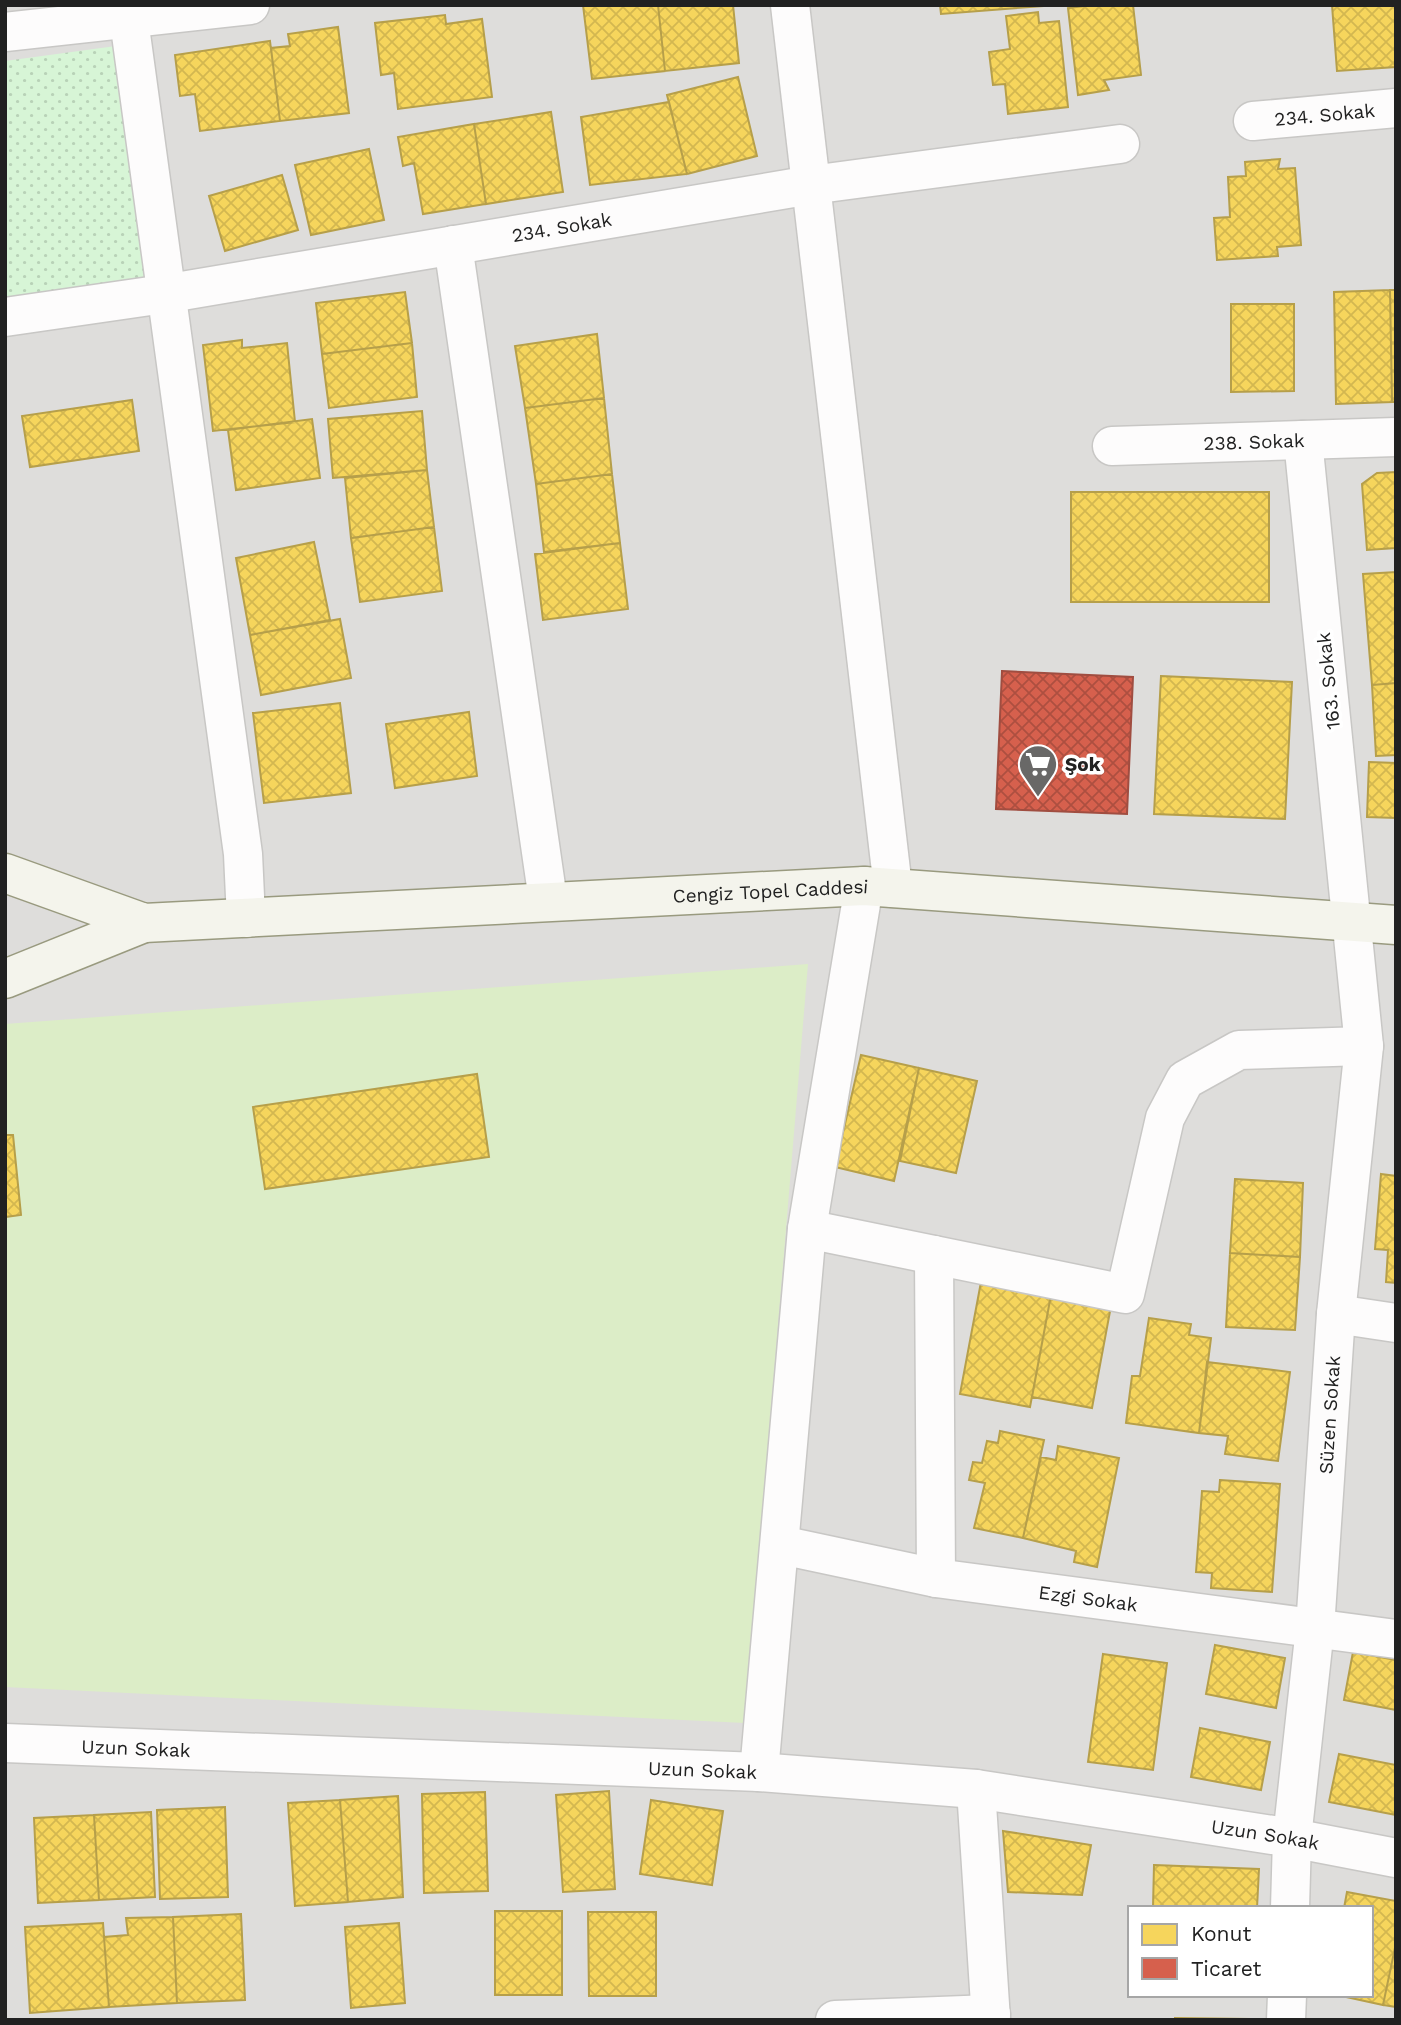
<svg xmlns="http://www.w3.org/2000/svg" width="1401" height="2025" viewBox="0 0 1401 2025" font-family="'Work Sans',sans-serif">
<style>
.residential{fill:#dedddb;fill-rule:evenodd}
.grass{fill:#dcedc7}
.park{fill:url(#park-dots)}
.homes{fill:url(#homes-cross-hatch);stroke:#b69f4a;stroke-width:2}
.shops{fill:url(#shops-cross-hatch);stroke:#a04d40;stroke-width:2}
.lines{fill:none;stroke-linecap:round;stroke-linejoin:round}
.minor-casing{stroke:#c8c7c5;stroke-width:41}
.secondary-casing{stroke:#999a7f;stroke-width:41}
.minor{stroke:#fdfcfc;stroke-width:38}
.secondary{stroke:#f4f4ec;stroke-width:38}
.labels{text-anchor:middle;stroke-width:7;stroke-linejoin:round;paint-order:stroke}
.street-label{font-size:19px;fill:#212121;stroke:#fff}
.poi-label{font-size:19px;font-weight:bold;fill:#212121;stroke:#fff;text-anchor:start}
</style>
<defs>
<pattern id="park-dots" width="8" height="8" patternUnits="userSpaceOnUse" patternTransform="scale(1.75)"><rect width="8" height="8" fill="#d7f5d6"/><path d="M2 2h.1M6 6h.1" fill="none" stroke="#b8d2b7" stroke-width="1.8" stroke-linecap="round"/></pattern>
<pattern id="homes-cross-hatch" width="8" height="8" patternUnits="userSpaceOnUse" patternTransform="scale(1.75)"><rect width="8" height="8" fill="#f6d55c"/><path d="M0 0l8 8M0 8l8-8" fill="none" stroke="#d3b750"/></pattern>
<pattern id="shops-cross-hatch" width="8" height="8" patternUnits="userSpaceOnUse" patternTransform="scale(1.75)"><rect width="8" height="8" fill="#d6604d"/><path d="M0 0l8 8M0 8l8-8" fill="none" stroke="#ad4f40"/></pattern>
</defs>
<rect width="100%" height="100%" fill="#efede9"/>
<path class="residential" d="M5,5H1396V2020H5ZM1130,1908H1371V1995H1130Z"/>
<path class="grass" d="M808,964L745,1723L5,1687V1024Z"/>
<path class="park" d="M116,46L146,285L5,303V61Z"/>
<path class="homes" d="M583,5H658L665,71L592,79Z
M658,5H733L739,63L665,71Z
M940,5H1043V6L941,14Z
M1093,5H1133L1141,75L1104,80L1109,90L1078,95L1068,8Z
M1332,5H1396V67L1337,71Z
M1038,12L1039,23L1059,21L1068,107L1008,114L1005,84L993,85L989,52L1010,49L1006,16Z
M445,15L446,24L482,19L492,97L398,109L394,73L381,75L375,23Z
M338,27L349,113L280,121L271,48L290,46L288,34Z
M270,41L280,121L200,131L195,94L180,96L175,55Z
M738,77L757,156L687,174L667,95Z
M669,102L687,174L590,185L581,117Z
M551,112L563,192L486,204L474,124Z
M474,124L486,204L423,214L414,163L403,166L398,137Z
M369,149L384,220L311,235L295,165Z
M1280,159L1278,169L1295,168L1301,245L1277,247L1278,256L1217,260L1214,218L1230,217L1228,177L1246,176L1245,162Z
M282,175L298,230L225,251L209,196Z
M1390,290L1392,402L1336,404L1334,292Z
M1390,290H1396V402H1392Z
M405,292L412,343L322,354L316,303Z
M1231,304H1294V391L1231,392Z
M597,334L604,398L525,408L515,346Z
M242,340V348L287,343L295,422L213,431L203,345Z
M412,343L417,397L329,408L322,354Z
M604,398L612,474L536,484L525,408Z
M132,400L139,451L30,467L22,416Z
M422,411L427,470L333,478L328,419Z
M312,419L320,478L236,490L228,430Z
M427,470L434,527L351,538L345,478Z
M1396,472V548L1367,550L1362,484L1377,473Z
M612,474L620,543L544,552L536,484Z
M1071,492H1269V602H1071Z
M434,527L442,591L360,602L351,538Z
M314,542L330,620L250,635L236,558Z
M620,543L628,609L543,620L535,554Z
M1396,572V683L1372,685L1363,574Z
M340,619L351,678L261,695L250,635Z
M1161,676L1292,682L1285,819L1154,814Z
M1396,683V755L1376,756L1372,685Z
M340,703L351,793L264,803L253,713Z
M469,712L477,776L395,788L386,724Z
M1369,762L1396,763V818L1367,817Z
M861,1055L919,1068L894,1181L835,1167Z
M919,1068L977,1081L956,1173L900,1161Z
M477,1074L489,1157L265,1189L253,1107Z
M5,1135H13L21,1215L5,1217Z
M1381,1174L1396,1176V1283L1386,1282L1388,1250L1375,1249Z
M1235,1179L1303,1183L1300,1257L1230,1253Z
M1230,1253L1300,1257L1295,1330L1226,1327Z
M981,1282L1051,1295L1030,1407L960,1394Z
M1051,1295L1111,1306L1092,1408L1032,1397Z
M1149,1318L1191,1324L1189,1335L1211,1338L1199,1433L1126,1423L1132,1376H1140Z
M1207,1362L1290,1372L1278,1461L1225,1454L1228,1436L1199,1433Z
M1000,1431L1044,1440L1023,1538L974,1528L985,1483L969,1480L973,1462L982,1463L987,1441L998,1443Z
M1058,1446L1119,1458L1097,1567L1074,1562L1076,1551L1023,1538L1041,1457L1056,1460Z
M1220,1480L1280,1484L1272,1592L1211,1588L1212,1573L1196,1572L1202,1491L1219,1492Z
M1215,1645L1285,1658L1276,1708L1206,1694Z
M1353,1652L1396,1660V1710L1344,1700Z
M1103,1654L1167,1663L1153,1770L1088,1762Z
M1200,1728L1270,1742L1261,1790L1191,1777Z
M1339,1754L1396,1765V1815L1329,1802Z
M609,1791L615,1889L563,1892L556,1795Z
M485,1792L488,1891L424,1893L422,1794Z
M398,1796L403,1897L348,1902L340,1800Z
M340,1800L348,1902L295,1906L288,1803Z
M651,1800L723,1811L712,1885L640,1874Z
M225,1807L228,1897L160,1899L157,1810Z
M151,1812L155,1897L99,1900L94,1815Z
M94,1815L99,1900L38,1903L34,1818Z
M1003,1831L1091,1845L1082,1895L1008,1892Z
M1154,1865L1259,1869L1257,1908H1153Z
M1347,1892L1396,1901V1943L1383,2005L1337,1995H1371V1908H1344Z
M495,1911H562V1995H495Z
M588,1912H656V1996H589Z
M241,1914L245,2000L177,2003L173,1917Z
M173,1917L177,2003L109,2007L104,1937L128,1935L126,1918Z
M103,1923L109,2007L30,2013L25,1927Z
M399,1923L405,2003L351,2008L345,1927Z
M1396,1943V2007L1383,2005Z
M1175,2018L1250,2019V2020H1175Z"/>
<path class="shops" d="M1002,671L1133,677L1127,814L996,809Z"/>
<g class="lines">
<g class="minor-casing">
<g id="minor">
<path d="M127,5L243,854L246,918"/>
<path d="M790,5L893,888"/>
<path d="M5,32L250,5"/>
<path id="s1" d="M1253,121L1396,108"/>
<path d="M453,245L548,900"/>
<path id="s2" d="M5,317L164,294L811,185L1120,144"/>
<path id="s3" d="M1112,446L1396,437"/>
<path d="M807,1229L1125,1294L1165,1118L1185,1080L1239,1050L1364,1046"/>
<path d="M934,1255L936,1578"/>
<path d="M1336,1314L1396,1323"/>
<path id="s4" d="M781,1545L936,1578L1396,1639"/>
<path id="s5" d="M5,1743L759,1772L976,1789L1292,1838L1396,1858"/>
<path d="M759,1772L807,1229L864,886"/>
<path d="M976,1789L991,2020"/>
<path id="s6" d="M1290,1908L1292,1838L1315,1628L1336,1314L1364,1046L1303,440"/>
<path d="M835,2020L991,2014"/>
<path d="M1286,2020L1287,1995"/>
</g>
</g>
<g class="secondary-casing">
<g id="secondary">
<path id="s7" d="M5,873L144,923L864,886L1396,925"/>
<path d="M5,979L144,923"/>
</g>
</g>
<use href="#minor" class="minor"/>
<use href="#secondary" class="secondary"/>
</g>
<defs>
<g id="supermarket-pin" transform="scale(2.0125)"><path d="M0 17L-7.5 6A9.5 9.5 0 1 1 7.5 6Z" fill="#696867" stroke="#fff"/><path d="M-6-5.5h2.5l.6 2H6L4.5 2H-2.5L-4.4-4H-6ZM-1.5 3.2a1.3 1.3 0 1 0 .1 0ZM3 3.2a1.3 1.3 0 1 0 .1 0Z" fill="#fff"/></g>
</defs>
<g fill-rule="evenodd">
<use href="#supermarket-pin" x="1038" y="764"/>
</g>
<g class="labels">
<g class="street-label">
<text dy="7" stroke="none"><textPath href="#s1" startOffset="72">234. Sokak</textPath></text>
<text dy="7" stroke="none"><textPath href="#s2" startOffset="564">234. Sokak</textPath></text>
<text dy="7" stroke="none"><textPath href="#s3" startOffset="142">238. Sokak</textPath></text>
<text transform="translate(1328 681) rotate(-96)" y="7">163. Sokak</text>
<text dy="7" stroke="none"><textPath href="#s7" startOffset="775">Cengiz Topel Caddesi</textPath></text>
<text dy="7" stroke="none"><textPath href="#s6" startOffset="495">Süzen Sokak</textPath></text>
<text dy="7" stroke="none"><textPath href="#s4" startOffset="312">Ezgi Sokak</textPath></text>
<text dy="7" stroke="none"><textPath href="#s5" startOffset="131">Uzun Sokak</textPath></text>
<text dy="7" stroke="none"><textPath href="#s5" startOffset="698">Uzun Sokak</textPath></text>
<text dy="7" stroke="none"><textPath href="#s5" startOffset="1265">Uzun Sokak</textPath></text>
</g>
<g class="poi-label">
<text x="1065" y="771">Şok</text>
</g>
</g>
<rect width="1401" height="2025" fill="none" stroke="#212121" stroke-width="14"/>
<rect x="1128" y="1906" width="245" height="91" fill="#ffffff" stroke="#a6a6a6" stroke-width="2"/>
<rect x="1142" y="1924" width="35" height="21" fill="#f6d55c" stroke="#a6a6a6" stroke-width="2"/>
<text x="1191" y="1941" font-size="21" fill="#212121">Konut</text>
<rect x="1142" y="1958" width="35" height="21" fill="#d6604d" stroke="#a6a6a6" stroke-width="2"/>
<text x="1191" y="1976" font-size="21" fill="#212121">Ticaret</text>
</svg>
